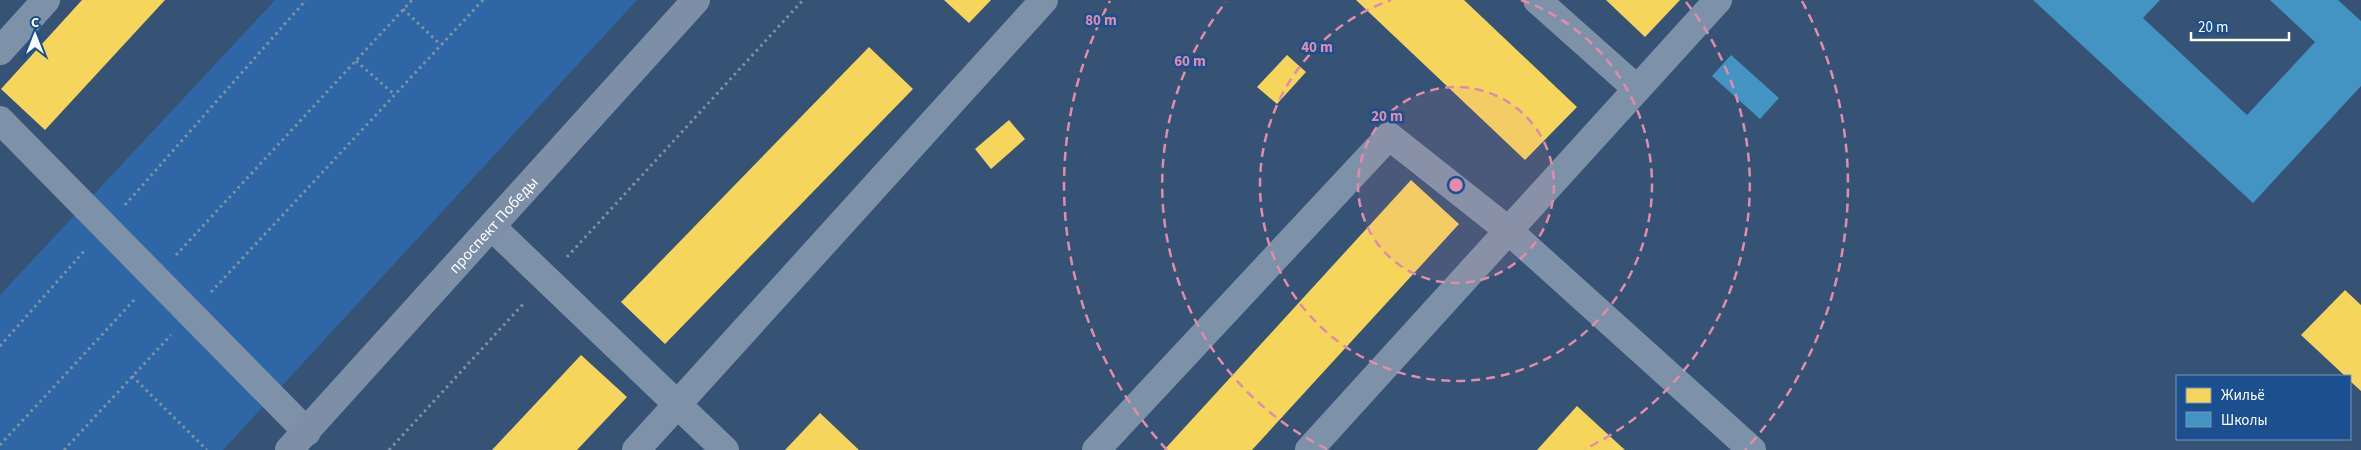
<svg xmlns="http://www.w3.org/2000/svg" width="2361" height="450" viewBox="0 0 2361 450" font-family="'Source Sans 3',sans-serif">
<style>
.green{fill:#2f66a5}
.homes{fill:#f6d55c}
.schools{fill:#4393c3}
.lines{fill:none;stroke-linecap:round;stroke-linejoin:round}
.path{stroke:#7d92a8;stroke-width:3;stroke-dasharray:2.5 4;stroke-linecap:butt}
.minor{stroke:#7d92a8;stroke-width:28}
.major{stroke:#7d8ea7;stroke-width:28}
.ring{fill:none;stroke:#e08cad;stroke-width:2.5;stroke-dasharray:9 6}
.labels{text-anchor:middle;stroke-width:5;stroke-linejoin:round;paint-order:stroke}
.street-label{font-size:16px;fill:#fff;stroke:#1b4f8f}
.centre{fill:#e08cad;stroke:#1b4f8f;stroke-width:2.5}
.ring-label{font-size:15px;text-anchor:middle;font-weight:bold;fill:#e08cad;stroke:#1b4f8f;stroke-width:5;stroke-linejoin:round;paint-order:stroke}
</style>
<rect width="100%" height="100%" fill="#365274"/>
<path class="green" d="M275,0H637L223,450H0V295Z"/>
<path class="homes" d="M82,0H165L45,130L1,89Z
M944,0H991L969,23Z
M1356,0H1464L1577,107L1525,160Z
M1606,0H1680L1645,37Z
M869,47L913,89L665,344L621,302Z
M1287,55L1306,72L1277,104L1257,87Z
M1009,120L1025,139L991,169L975,149Z
M1411,180L1459,224L1252,450H1164Z
M2345,290L2361,305V391L2350,381V376H2345L2301,335Z
M581,355L627,397L577,450H492Z
M1577,406L1625,450H1537Z
M820,413L859,450H785Z"/>
<path class="schools" d="M2033,0H2160L2143,18L2247,115L2315,42L2270,0H2338L2361,21V86L2253,203Z
M1731,55L1779,98L1760,119L1712,76Z"/>
<g class="lines">
<path class="path" d="M403,9L441,45
M356,61L395,95
M125,205L306,0
M176,255L412,0
M567,257L803,0
M211,292L483,0
M0,346L86,249
M132,376L207,450
M0,445L135,299
M64,450L171,335
M389,450L525,302"/>
<path class="minor" d="M1537,0L1637,89
M0,51L46,0
M0,120L307,432
M492,227L725,450
M636,450L1044,0
M1096,450L1389,136L1509,231L1752,450
M1309,450L1718,0"/>
<path class="major" id="s1" d="M289,450L696,0"/>
</g>
<circle cx="1456" cy="185" r="98" fill="#e08cad" fill-opacity=".12"/>
<g class="ring">
<circle cx="1456" cy="185" r="98"/>
<path d="M1521 0A196 196 0 1 1 1391 0"/>
<path d="M1327 449A294 294 0 0 1 1226 2M1686 2A294 294 0 0 1 1585 449"/>
<path d="M1167 450A392 392 0 0 1 1110 1M1802 1A392 392 0 0 1 1745 450"/>
</g>
<g class="labels">
<g class="street-label">
<text dy="6" stroke="none"><textPath href="#s1" startOffset="304">проспект Победы</textPath></text>
</g>
</g>
<circle cx="1456" cy="185" r="8" class="centre"/>
<g class="ring-label">
<text x="1101" y="25">80 m</text>
<text x="1317" y="52">40 m</text>
<text x="1190" y="66">60 m</text>
<text x="1387" y="121">20 m</text>
</g>
<rect x="2176" y="375" width="175" height="65" fill="#1b4f8f" stroke="#7695bc"/>
<rect x="2186" y="388" width="25" height="15" fill="#f6d55c" stroke="#7695bc"/>
<text x="2221" y="400" font-size="15" fill="#ffffff">Жильё</text>
<rect x="2186" y="412" width="25" height="15" fill="#4393c3" stroke="#7695bc"/>
<text x="2221" y="425" font-size="15" fill="#ffffff">Школы</text>
<g transform="translate(35 35)" stroke="#1b4f8f" stroke-width="4" paint-order="stroke">
<path d="M0-4L9 19L0 12L-9 19Z" fill="#ffffff"/>
<text y="-8" font-size="14" font-weight="bold" text-anchor="middle" fill="#ffffff">С</text>
</g>
<path d="M2191 32v8h98v-8" fill="none" stroke="#ffffff" stroke-width="2.5"/>
<text x="2198" y="32" font-size="15" fill="#ffffff" stroke="#1b4f8f" stroke-width="4" paint-order="stroke">20 m</text>
</svg>
